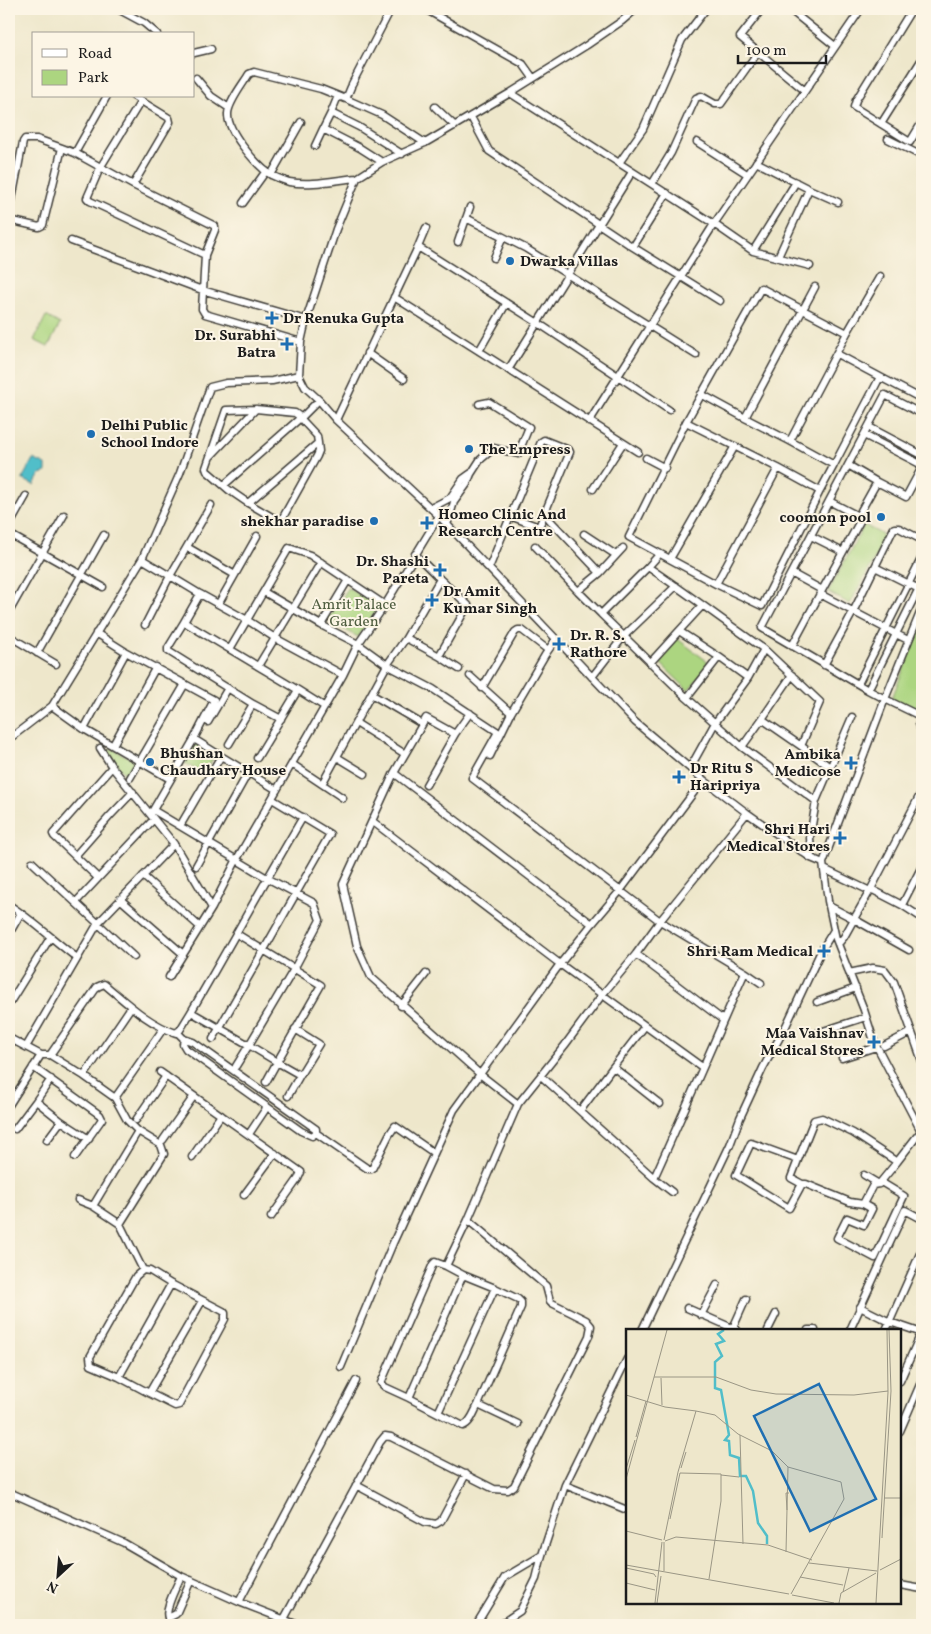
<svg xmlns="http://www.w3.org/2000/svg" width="931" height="1634" viewBox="0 0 931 1634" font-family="Vollkorn,serif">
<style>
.green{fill:#acd580;stroke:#64784e}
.water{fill:#51bec9;stroke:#366d72}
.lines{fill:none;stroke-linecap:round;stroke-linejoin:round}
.minor-casing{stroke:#3c3a36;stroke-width:9}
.minor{stroke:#fff;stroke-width:6}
.poi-dot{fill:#1f6fb2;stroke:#fcf5e5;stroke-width:2}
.labels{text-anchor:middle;stroke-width:4;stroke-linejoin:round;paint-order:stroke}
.poi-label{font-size:15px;font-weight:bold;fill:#1c1c1c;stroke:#fcf5e5;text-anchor:start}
.park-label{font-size:15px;fill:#4e5d3f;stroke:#fcf5e5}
.inset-river{fill:none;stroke:#51bec9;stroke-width:2.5}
.inset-road{fill:none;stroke:#9a9685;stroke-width:1}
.view{fill:#1f6fb2;fill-opacity:0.15;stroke:#1f6fb2;stroke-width:2.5}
.inset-edge{fill:none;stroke:#1c1c1c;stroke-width:2.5}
</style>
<rect width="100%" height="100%" fill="#fcf5e5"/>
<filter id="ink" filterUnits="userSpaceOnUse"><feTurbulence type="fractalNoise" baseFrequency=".02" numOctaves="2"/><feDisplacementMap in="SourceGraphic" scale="10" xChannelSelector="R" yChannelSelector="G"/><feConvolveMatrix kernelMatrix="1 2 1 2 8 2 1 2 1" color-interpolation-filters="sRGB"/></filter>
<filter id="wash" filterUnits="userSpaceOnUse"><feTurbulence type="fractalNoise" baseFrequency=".0096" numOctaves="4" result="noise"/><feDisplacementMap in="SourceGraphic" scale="20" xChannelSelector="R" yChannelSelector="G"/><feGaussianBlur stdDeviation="1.12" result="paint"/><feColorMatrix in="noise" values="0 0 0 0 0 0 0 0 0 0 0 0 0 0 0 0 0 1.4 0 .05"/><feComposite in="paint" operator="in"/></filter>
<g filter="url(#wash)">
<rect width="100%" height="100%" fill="#eee7cb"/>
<path class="green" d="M46,316L60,324L48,347L34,340Z
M864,525L887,537L850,604L828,592Z
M348,588L380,605L358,637L328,620Z
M922,624V702L917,711L891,700Z
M675,637L711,664L688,690L655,658Z
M195,743L214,757L204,774L184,763Z
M111,748L136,761L127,776L107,755Z"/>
<path class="water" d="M33,459L46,465V471L45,473L40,474L34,485L22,479Z"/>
</g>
<g filter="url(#ink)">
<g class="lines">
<g class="minor-casing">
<path id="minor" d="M118,9L144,23L157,34
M425,9L523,64L533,78
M636,9L622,21L587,45L510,93L425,143L382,162L357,178L336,229L306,320L301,342L299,375L305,387L319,400L336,420L439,516L635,722L705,781L747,813L811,858L823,863
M762,9L740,37L804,90
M789,9L835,46
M912,9L856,100L854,107L910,142L922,122
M194,53L211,49
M196,78L211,96L229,108
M352,84L391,9
M510,93L714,224L753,251L810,266
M133,96L169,118L170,122L133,185
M346,99L351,87
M141,101L100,168L87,198L90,201L205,255
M435,107L455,126
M331,113L338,96
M471,117L489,151L633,247L720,301
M881,124L922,59
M888,139L922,156
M697,142L747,174
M315,146L323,129
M75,153L133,185L215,226V230L205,255L202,309L205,314L301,342
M382,162L360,148L323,129L331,113L359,127L402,154
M756,162L809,189L838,202
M619,163L643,129L682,40L706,9
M271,175L301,122
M357,178C335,180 312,186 289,182C283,180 274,177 268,173C255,163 227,131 228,114C228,103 243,84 249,74L254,72L321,89L346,99L382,115L425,143
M652,184L671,153L696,98L701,96L715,104H721L758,52
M243,203L266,171
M9,215L23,142L25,139H37L62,148
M466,218L525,248L696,355
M9,220L39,227L43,225L62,148L75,153L107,96
M71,241L202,290L306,320
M458,242L470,207
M418,247L426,228
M633,247L667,193
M753,251L796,182
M778,257L809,189
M494,258L503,237
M394,297L638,452
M847,333L880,276
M479,351L506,304
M367,353L404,379
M508,370L632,172
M880,377L922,399
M701,394L745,418
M299,416L295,413L256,409L226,410L206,468L207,471L229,490L248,503L318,443L317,436L302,420
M302,417L319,400
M336,420L418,247L538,323L669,410
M589,422L714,224L861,9
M686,422L629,537L716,584L762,606L820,491L778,468
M869,427L922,455
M864,435L922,465
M790,441L745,418L815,287
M210,457L256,409
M646,458L665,468
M848,465L877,482
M224,485L298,420
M593,489L623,443
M820,491L834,465
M829,501L858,516
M248,503L277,520L282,519L317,456L319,451L318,443
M431,508L450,498L463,479L470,474
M549,519L600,573
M447,525L454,502L467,484L471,474L480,460L494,448L518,454L529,427L489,402L479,404
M9,526L26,496
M9,534L103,587
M584,534L616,555
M811,536L843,552
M535,546L578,591
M187,547L235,575
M142,559L200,594L184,622L298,690L257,758
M670,559L735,446
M648,567L657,557
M875,567L919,589
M489,568L541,442L544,440L569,450L570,452L539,527L510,516
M791,573L822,590
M440,579L468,605L439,656L459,669
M716,584L778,468L686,422L761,288L847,333L790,441L834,465L880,377L837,354
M264,592L321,625L358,644L387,665L433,689L498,732L472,778L660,921L745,972L761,983
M200,594L247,620L275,638L343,675
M219,603L257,536
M922,608L885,699L823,863L828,901L836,939L864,1010L874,1041L922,1133
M9,612L64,515
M601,614L578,591L600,573L623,548
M184,622L168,648V651L253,704L281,719
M145,625L170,576L211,505
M321,625L348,580
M96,633L126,652L214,700L194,739L153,810L267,878L314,903L320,920L294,969L249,1045L191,1012C229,947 265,881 303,817
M9,636L56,664
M406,638L439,656
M908,640L896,634L922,582
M792,646L820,594
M230,649L289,548L310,555L385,605
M37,653L104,535
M719,657L748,678
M650,663L679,631
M824,665L853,612L894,528H899L922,540
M258,666L321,562
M470,676L511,713L490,756
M592,677L624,636L676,586
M858,684L922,557
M482,688L515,632L518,630H522L548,650
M298,690L325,707
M868,690L762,628L885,395L922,414
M371,694L422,724
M687,698L742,747L816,801L810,837L811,858
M52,706L84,729L170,779
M922,712L919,724L922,734
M511,713L545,655L556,639
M920,716L885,699L868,690L896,634L820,594L860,521L858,516L877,482L906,497L922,467
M762,719L792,675
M208,722L228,688
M356,723L405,754
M84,729L126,652
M455,734L426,718L394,773L343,884L357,946L371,977L481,1075L518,1104
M9,739L52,706L142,559L180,473L210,387L226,383L272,381L299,375
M194,739L221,756
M229,744L253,704
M113,745L156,667
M801,746L830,767
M742,747L762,719L801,746L820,702L764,649
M100,748L112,767L174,844L212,908L169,977
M337,757L365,774
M292,764L343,798
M690,768L715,723L748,678L764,649C725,622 687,593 648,567L601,614L687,698L719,657L679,631L702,606
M394,773L592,924
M130,778L185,684
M322,784L387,665L406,638L440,579L415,554
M426,785L455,734L470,713
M816,801L852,717
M372,821L560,964L702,1067
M180,826L221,756L277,790
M75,856L54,836L53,834L112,767
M32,862L134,957
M196,866L248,773
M922,866L902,905L922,918
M824,869L870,891
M143,876L200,927
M98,878L75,856L110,816L133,792
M871,889L902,905
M120,899L183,954
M76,902L154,819
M9,905C33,920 54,941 77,958
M829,906L854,919L844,937L838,944
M212,908L237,859L343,675L358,644L385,605L439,516
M9,934L21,913
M909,950L854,919L871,889L922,791
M636,954L723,1020
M849,973L873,968L885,970L894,982L922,1061
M817,1002L856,988
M9,1004L50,938
M401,1006L426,974
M645,1026L613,1067L660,1104
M295,1029L319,1044L300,1075
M177,1032L184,1039L193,1042L316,1129V1133L312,1136L301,1131L186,1049L183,1044L184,1039
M817,1033L866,1017
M9,1038L41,1055L9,1105
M213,1039L330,834L272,799
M884,1046L911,1032
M26,1047L98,923L174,844
M41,1055H50L97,987L104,984C126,1002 148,1024 176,1033L180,1030L191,1012
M50,1055L84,1076L115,1098L127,1120L138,1131
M842,1058L876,1047
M236,1066L249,1045L277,1062L321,985L237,934
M33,1067L100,1115L102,1119L75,1157
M160,1072L301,1172L298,1179L271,1217
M84,1076L131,1007
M541,1076L654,1178L672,1192
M51,1079L36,1101L61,1121L89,1139
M266,1082L277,1062L300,1075L288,1096
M115,1098L163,1029
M580,1111L613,1067
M136,1120L166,1076
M15,1129L36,1101
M316,1133L368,1169H372L389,1135L395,1126L434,1153
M249,1134L267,1107
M47,1140L61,1121
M163,1140L194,1096
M192,1157L221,1115
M798,1160L791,1178L802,1184
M897,1162L879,1184L873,1185L863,1204L850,1202L806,1184H802L789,1208L736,1175L751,1143L798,1160L814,1120L822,1118L853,1133L897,1162L921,1131
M864,1175L879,1184
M654,1178C685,1110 714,1041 745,972
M244,1195L275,1153
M78,1200L93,1206L120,1224L164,1154L161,1145L138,1131L93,1206
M863,1204L872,1209L864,1225L847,1218L837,1238L875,1258L904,1196L881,1182
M120,1224L143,1270
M446,1266L468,1220L518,1104L565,1045L602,995L636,954L660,921L747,813
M463,1275L446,1266L435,1262L433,1264L381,1383L385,1387L409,1398L463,1275L495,1288L438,1413L463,1426C471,1423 474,1412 478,1405L521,1307V1302L518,1299L495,1288
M171,1284L119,1377L91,1365L90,1357L136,1276L143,1270L150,1271L171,1284L223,1311L225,1313V1319L179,1405L175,1406L149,1393L202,1301
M860,1307L890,1322L922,1333
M687,1308L737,1330
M701,1315L717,1285
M733,1328L746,1299
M642,1330L730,1145L740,1118L763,1068L786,1026L821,951L834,930
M768,1330L776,1314
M808,1330H815
M850,1330L905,1210L922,1219
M886,1330L922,1249
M341,1367L393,1243L454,1110L560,964L592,924L620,891L697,788L705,781
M119,1377L149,1393
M900,1381L922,1331
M409,1398L438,1413
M478,1405L518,1424
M900,1431L922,1380
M356,1485L425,1522L436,1524L441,1521L466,1474
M565,1485L627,1359
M9,1492L124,1543L181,1576L239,1602L298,1625
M181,1576C177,1586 164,1608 168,1618L176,1614L191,1580
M900,1585L922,1589
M239,1602L356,1381
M284,1619L380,1442L385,1436L391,1437L494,1489L508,1490L514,1486L589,1336L591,1326L586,1320L552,1303L550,1301L546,1286L468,1220
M476,1625L505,1577L542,1555L565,1485L627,1510
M499,1625L520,1611L536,1579L542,1555"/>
</g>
<use href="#minor" class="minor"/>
</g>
</g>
<g class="poi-dot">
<circle cx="510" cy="261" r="5"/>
<path d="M269.5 310.5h5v5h5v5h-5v5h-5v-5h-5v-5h5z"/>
<path d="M284.5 336.5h5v5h5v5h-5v5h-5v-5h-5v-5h5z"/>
<circle cx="91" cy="434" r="5"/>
<circle cx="469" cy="449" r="5"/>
<circle cx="881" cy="517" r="5"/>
<circle cx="374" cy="521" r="5"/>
<path d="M424.5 515.5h5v5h5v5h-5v5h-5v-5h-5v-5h5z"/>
<path d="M437.5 562.5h5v5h5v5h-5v5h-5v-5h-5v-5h5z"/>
<path d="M429.5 592.5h5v5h5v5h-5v5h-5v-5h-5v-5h5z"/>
<path d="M556.5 636.5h5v5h5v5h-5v5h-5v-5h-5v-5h5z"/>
<circle cx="150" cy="762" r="5"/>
<path d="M848.5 755.5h5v5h5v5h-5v5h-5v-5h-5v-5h5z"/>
<path d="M676.5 769.5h5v5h5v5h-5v5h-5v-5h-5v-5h5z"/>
<path d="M837.5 830.5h5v5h5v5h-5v5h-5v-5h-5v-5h5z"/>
<path d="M821.5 943.5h5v5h5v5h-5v5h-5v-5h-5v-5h5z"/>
<path d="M871.5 1034.5h5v5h5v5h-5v5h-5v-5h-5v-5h5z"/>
</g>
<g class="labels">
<g class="poi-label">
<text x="520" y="266">Dwarka Villas</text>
<text x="283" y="323">Dr Renuka Gupta</text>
<text x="276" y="340" text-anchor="end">Dr. Surabhi<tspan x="276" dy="17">Batra</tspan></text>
<text x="101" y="430">Delhi Public<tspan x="101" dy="17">School Indore</tspan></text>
<text x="479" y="454">The Empress</text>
<text x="438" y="519">Homeo Clinic And<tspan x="438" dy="17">Research Centre</tspan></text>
<text x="871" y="522" text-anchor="end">coomon pool</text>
<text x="364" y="526" text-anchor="end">shekhar paradise</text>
<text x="429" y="566" text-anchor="end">Dr. Shashi<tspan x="429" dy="17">Pareta</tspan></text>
<text x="443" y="596">Dr Amit<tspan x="443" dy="17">Kumar Singh</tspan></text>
<text x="570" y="640">Dr. R. S.<tspan x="570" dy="17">Rathore</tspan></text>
<text x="160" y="758">Bhushan<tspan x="160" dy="17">Chaudhary House</tspan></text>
<text x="841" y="759" text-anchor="end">Ambika<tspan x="841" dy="17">Medicose</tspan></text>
<text x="690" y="773">Dr Ritu S<tspan x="690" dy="17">Haripriya</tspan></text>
<text x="830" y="834" text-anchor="end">Shri Hari<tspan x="830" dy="17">Medical Stores</tspan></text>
<text x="813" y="956" text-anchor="end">Shri Ram Medical</text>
<text x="864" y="1038" text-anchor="end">Maa Vaishnav<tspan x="864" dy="17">Medical Stores</tspan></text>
</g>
<g class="park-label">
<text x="354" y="609">Amrit Palace<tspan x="354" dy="17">Garden</tspan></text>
</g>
</g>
<g transform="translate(626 1329)">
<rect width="275" height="275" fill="#eee7cb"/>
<path class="inset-river" d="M98,1L92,5L98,12L90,15L96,27L89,33V59L95,61L103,106L99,111L103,112L104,126L113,129L114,147H120L127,162L132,194L141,207V215"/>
<path class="inset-road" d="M28,48H90L125,61L150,65L228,66L262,62M35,49L36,76M0,66L39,78L70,82L52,143L38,211M70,82L89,86L112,105L146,122L162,138L160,223M114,106L117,215M10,108L20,72M162,138L215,153L218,170L165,265M55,139L60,123M0,140L9,111M54,144L95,145V172L83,250M95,146L113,148M0,150L41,1M258,169H275M161,181L160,164H163M44,190L54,144M0,202L36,211M256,209L265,62L263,1M39,212L50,208L142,216L186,231M183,234L251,242M0,236L163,265M0,239L28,245L30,248M254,241L275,230M38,242V213M174,248L217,256M0,254L29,261M217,263L223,239M166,266L208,274M29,274L36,213M31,274L35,247M213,274L215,264L250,244M250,274L262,63L261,1"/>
<path class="view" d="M193,55L250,170L184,202L128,87Z"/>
<rect width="275" height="275" class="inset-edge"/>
</g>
<rect width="931" height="1634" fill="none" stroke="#fcf5e5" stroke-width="30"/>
<rect x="32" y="32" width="162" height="65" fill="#fcf5e5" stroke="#a29e95"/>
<rect x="42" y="49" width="25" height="8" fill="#ffffff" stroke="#a29e95"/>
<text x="78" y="58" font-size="15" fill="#1c1c1c">Road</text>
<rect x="42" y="70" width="25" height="15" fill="#acd580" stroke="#a29e95"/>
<text x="78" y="82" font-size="15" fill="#1c1c1c">Park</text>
<g transform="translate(58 1576) rotate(206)" stroke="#fcf5e5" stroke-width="4" paint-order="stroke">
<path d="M0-4L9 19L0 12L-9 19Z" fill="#1c1c1c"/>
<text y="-8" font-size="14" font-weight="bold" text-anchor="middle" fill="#1c1c1c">N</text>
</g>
<path d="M738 55v8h88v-8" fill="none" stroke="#1c1c1c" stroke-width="2.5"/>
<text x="746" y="55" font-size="15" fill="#1c1c1c" stroke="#fcf5e5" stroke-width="4" paint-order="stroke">100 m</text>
</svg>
